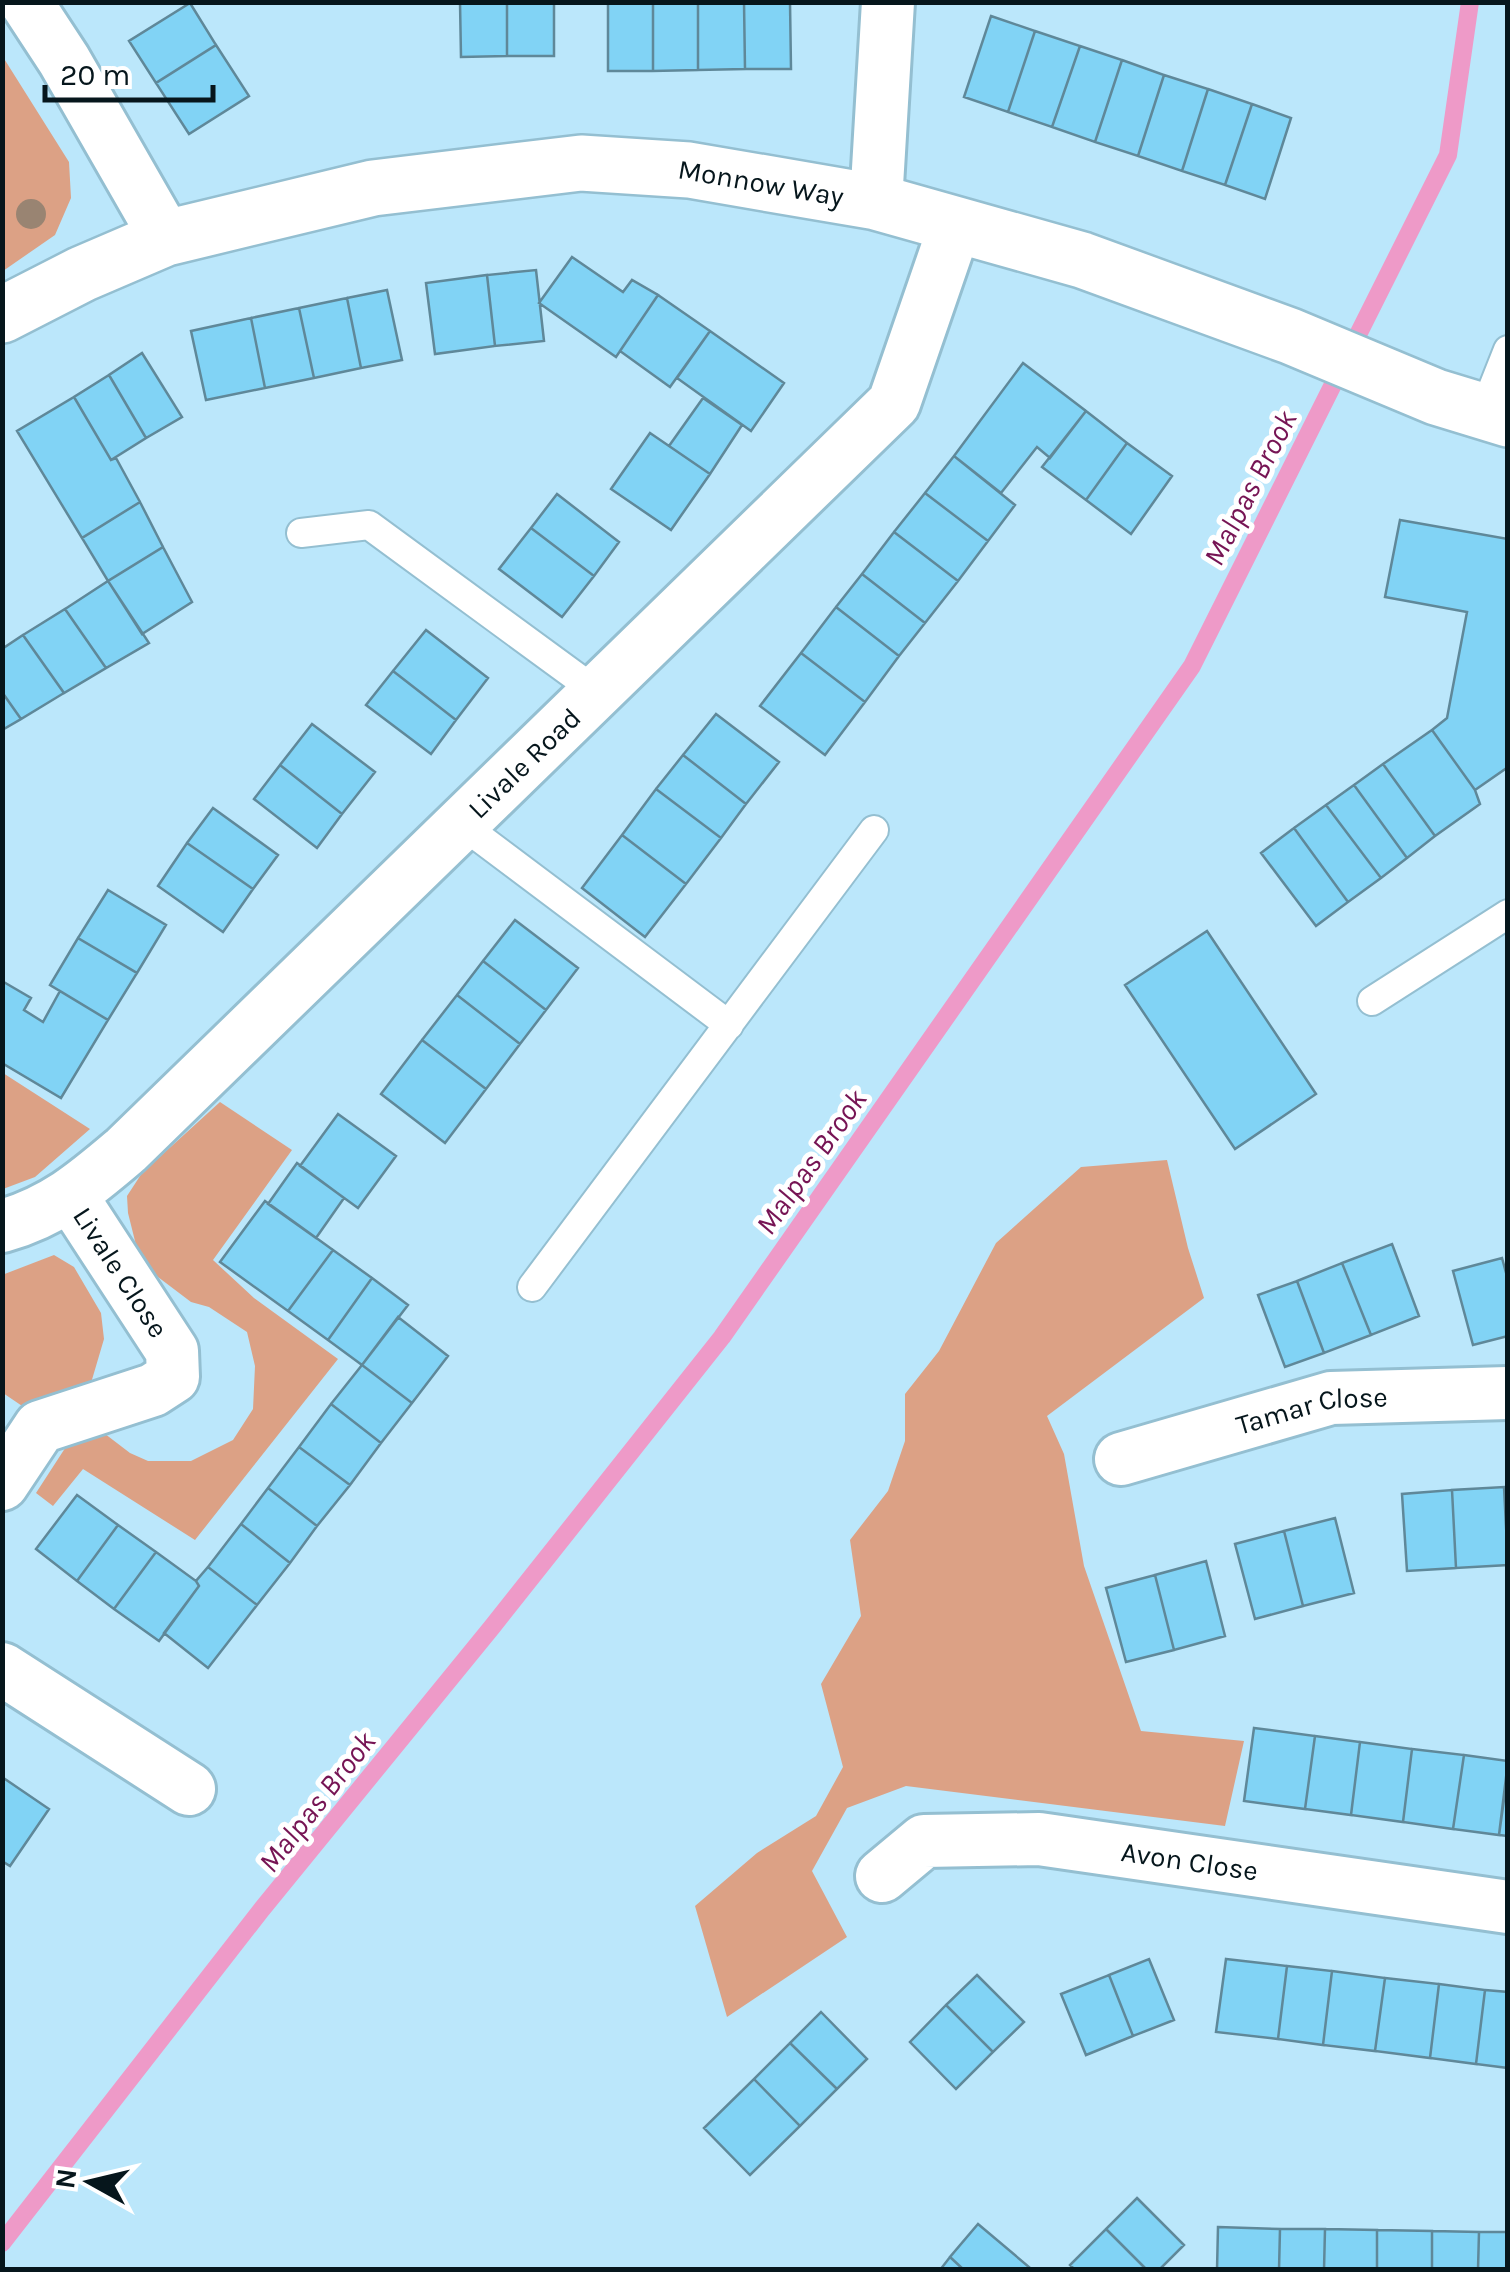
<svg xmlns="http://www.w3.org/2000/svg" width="1510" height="2272" viewBox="0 0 1510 2272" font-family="Karla,sans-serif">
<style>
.green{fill:#dca185}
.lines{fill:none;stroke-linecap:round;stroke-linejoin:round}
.stream{stroke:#ee9ac8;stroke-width:18}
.building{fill:#81d3f5;stroke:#5f8899;stroke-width:2.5}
.service-casing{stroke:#94bfd1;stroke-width:32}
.minor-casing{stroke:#94bfd1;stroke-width:58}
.tertiary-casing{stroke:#94bfd1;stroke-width:60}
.service{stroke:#fff;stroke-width:28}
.minor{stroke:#fff;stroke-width:52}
.tertiary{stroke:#fff;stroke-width:55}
.tree{fill:#998472}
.labels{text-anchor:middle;stroke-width:10;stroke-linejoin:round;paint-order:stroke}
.street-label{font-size:28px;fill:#06161c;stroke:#fff}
.water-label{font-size:30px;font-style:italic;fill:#761454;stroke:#fff}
</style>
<rect width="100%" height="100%" fill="#bbe7fb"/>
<path class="green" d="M3,57L69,162L71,198L55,235L3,271Z
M3,1073L90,1129L35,1177L3,1189Z
M220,1102L292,1150L213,1260L254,1298L338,1359L195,1540L83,1469L53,1506L36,1493L71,1439L96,1427L130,1453L148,1461H191L233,1440L253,1409L255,1366L247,1332L209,1307L191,1302L158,1277L139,1257L128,1213L127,1196L142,1173Z
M1167,1160L1188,1248L1204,1298L1047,1416L1064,1454L1084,1566L1141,1731L1244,1741L1225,1826L906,1786L847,1808L812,1871L847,1937L727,2017L695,1906L757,1853L816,1816L843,1767L821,1684L861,1616L850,1540L888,1491L905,1441V1394L939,1351L996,1243L1081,1167Z
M54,1255L74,1267L101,1313L104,1339L91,1383L28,1410L3,1393L2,1275Z"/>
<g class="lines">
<path class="stream" d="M2,2243L262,1909L492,1627L722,1337L1192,666L1448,155L1470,2"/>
</g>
<path class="building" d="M460,2H507V56L461,57Z
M507,2H554V56H507Z
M608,2H653V71H608Z
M653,2H698V70L653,71Z
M698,2H744L745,69L698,70Z
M744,2H790L791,69H745Z
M190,3L216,45L156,83L129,41Z
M991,16L1035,31L1008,112L964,97Z
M1035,31L1080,46L1052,127L1008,112Z
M216,45L249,96L189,134L156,83Z
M1080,46L1122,60L1095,142L1052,127Z
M1122,60L1164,75L1138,156L1095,142Z
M1164,75L1208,89L1182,171L1138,156Z
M1208,89L1252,104L1225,185L1182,171Z
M1252,104L1291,118L1265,199L1225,185Z
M572,257L623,292L632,280L658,295L616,357L539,303Z
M536,270L544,341L495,346L487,275Z
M487,275L495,346L435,354L426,283Z
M387,290L402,360L361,368L347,298Z
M658,295L710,331L670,387L620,351Z
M347,298L361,368L314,378L299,308Z
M299,308L314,378L265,388L251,318Z
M251,318L265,388L206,400L191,331Z
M710,331L784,383L751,431L677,378Z
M142,353L182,417L146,438L109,375Z
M1023,363L1086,411L1050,458L1037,447L1001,493L954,456Z
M109,375L146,438L111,460L74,397Z
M74,397L111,460L116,458L140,502L82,538L17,431Z
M703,398L742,425L710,474L669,446Z
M1086,411L1127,443L1086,500L1042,467Z
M650,433L710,474L671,530L611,489Z
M1127,443L1172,476L1131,534L1086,500Z
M954,456L1015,505L988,541L925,493Z
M925,493L988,541L958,581L894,532Z
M557,494L619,542L594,576L531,528Z
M140,502L163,547L108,581L82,538Z
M1400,520L1508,539V767L1475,790L1432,730L1447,718L1467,612L1385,597Z
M531,528L594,576L562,617L499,569Z
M894,532L958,581L925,623L862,574Z
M163,547L192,602L142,634L108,581Z
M862,574L925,623L899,656L836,607Z
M108,581L149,643L106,668L65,609Z
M836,607L899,656L865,702L801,653Z
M65,609L106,668L64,693L23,635Z
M426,630L488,678L456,720L393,671Z
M23,635L64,693L21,719L2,692V649Z
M801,653L865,702L825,755L760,706Z
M393,671L456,720L431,754L366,705Z
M2,692L21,719L2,730Z
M716,714L779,762L746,804L683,755Z
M312,724L375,772L342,814L280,765Z
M1432,730L1475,790L1480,804L1435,836L1383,764Z
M683,755L746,804L721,838L656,789Z
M1383,764L1435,836L1407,858L1354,785Z
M280,765L342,814L317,848L254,799Z
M1354,785L1407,858L1381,878L1326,805Z
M656,789L721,838L686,884L622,835Z
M1326,805L1381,878L1348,902L1294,828Z
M213,808L278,855L253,889L187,843Z
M1294,828L1348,902L1316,926L1261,853Z
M622,835L686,884L645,937L582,888Z
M187,843L253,889L223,932L158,886Z
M108,890L166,925L137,973L78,938Z
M515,920L578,968L546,1010L483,961Z
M1207,931L1316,1094L1235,1149L1125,985Z
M78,938L137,973L108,1020L50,985Z
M483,961L546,1010L520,1044L457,995Z
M2,981L31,998L24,1010L43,1022L60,991L108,1020L61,1098L2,1063Z
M457,995L520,1044L486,1089L422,1040Z
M422,1040L486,1089L445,1143L381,1094Z
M338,1114L396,1156L358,1208L300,1166Z
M297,1163L344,1198L316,1238L268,1204Z
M265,1201L333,1250L288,1311L220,1262Z
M1392,1244L1419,1316L1371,1335L1342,1263Z
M333,1250L372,1278L328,1340L288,1311Z
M1502,1258L1508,1280V1336L1473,1345L1453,1271Z
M1342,1263L1371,1335L1324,1353L1297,1281Z
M372,1278L408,1305L362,1365L328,1340Z
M1297,1281L1324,1353L1285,1367L1258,1295Z
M398,1317L448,1356L412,1403L362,1365Z
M362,1365L412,1403L381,1443L331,1404Z
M331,1404L381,1443L350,1485L299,1447Z
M299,1447L350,1485L317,1526L268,1488Z
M1504,1487L1508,1565L1456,1568L1452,1490Z
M268,1488L317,1526L290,1563L241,1524Z
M1452,1490L1456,1568L1407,1571L1402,1494Z
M77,1495L118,1525L77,1581L36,1549Z
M1335,1518L1354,1593L1303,1606L1284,1531Z
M241,1524L290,1563L257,1605L208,1567Z
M118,1525L156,1552L114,1609L77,1581Z
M1284,1531L1303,1606L1255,1619L1235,1544Z
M156,1552L196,1581L199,1586L159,1641L114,1609Z
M1206,1561L1225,1636L1174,1650L1155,1575Z
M208,1567L257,1605L208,1668L164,1633L199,1586L196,1581Z
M1155,1575L1174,1650L1126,1662L1106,1588Z
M1254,1728L1315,1736L1305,1809L1244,1801Z
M1315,1736L1360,1742L1351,1815L1305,1809Z
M1360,1742L1412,1749L1403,1822L1351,1815Z
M1412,1749L1464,1755L1453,1829L1403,1822Z
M1464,1755L1508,1761L1499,1835L1453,1829Z
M1508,1771V1836L1499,1835Z
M2,1777L49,1809L10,1866L2,1861Z
M1149,1959L1174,2020L1133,2036L1109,1975Z
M1226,1959L1287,1966L1278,2039L1216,2032Z
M1287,1966L1332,1971L1323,2045L1278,2039Z
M1332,1971L1385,1978L1375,2051L1323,2045Z
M977,1975L1024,2022L993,2052L946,2005Z
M1109,1975L1133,2036L1086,2055L1061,1994Z
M1385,1978L1439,1984L1430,2058L1375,2051Z
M1439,1984L1485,1990L1476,2064L1430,2058Z
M1485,1990L1508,1992V2068L1476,2064Z
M946,2005L993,2052L956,2089L910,2042Z
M821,2012L867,2059L837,2089L790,2043Z
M790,2043L837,2089L800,2126L754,2079Z
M754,2079L800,2126L750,2175L704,2128Z
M1137,2198L1184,2245L1159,2270H1147L1106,2229Z
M978,2224L1029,2267L1026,2270H964L950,2257Z
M1218,2227L1280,2229L1279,2270H1217Z
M1106,2229L1147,2270H1075L1070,2265Z
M1280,2229H1325L1324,2270H1279Z
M1325,2229L1377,2230V2270H1324Z
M1377,2230L1432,2231V2270H1377Z
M1432,2231L1479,2232L1478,2270H1432Z
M1479,2232H1508V2270H1478Z
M950,2257L964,2270H940Z"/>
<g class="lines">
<g class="service-casing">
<path id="service" d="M1483,413L1508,350
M301,533L369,525L597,692
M460,823L729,1025
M1372,1001L1508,914
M532,1287L874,830"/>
</g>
<g class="minor-casing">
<g id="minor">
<path d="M26,2L64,60L166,238"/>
<path d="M876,202L888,2"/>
<path id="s1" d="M2,1226C55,1211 86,1184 126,1150L894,403L955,226"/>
<path id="s2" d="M1121,1459L1331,1398L1508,1393"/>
<path d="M2,1484L40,1427L153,1390L173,1377L172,1351L71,1196"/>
<path d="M2,1669L189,1789"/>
<path id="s3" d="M882,1876L924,1841L1039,1839L1508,1907"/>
</g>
</g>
<g class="tertiary-casing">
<g id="tertiary">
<path id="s4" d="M2,315L82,274L166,238L373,188L581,163L689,170L876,202L1082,260L1290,336L1436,397L1508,419"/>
</g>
</g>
<use href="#service" class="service"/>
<use href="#minor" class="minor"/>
<use href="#tertiary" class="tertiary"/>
</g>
<circle class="tree" cx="31" cy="214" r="15"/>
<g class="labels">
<g class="street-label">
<text dy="10" stroke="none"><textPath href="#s4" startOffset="785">Monnow Way</textPath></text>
<text dy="10" stroke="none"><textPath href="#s1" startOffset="702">Livale Road</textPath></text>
<text transform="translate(121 1272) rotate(57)" y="10">Livale Close</text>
<text dy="10" stroke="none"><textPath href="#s2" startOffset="198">Tamar Close</textPath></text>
<text dy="10" stroke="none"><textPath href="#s3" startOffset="322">Avon Close</textPath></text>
</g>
<g class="water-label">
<text transform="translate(1250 488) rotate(-63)" y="10">Malpas Brook</text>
<text transform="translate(811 1162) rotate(-55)" y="10">Malpas Brook</text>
<text transform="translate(317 1802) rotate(-52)" y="10">Malpas Brook</text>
</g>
</g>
<rect width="1510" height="2272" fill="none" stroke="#06161c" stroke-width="10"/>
<g transform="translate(90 2182) rotate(278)" stroke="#ffffff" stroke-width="8" paint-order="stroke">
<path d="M0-8L18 38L0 25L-18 38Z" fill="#06161c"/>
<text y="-15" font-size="28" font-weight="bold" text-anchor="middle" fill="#06161c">N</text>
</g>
<path d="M45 85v15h168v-15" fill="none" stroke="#06161c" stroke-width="5"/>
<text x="60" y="85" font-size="30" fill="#06161c" stroke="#ffffff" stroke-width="8" paint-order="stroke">20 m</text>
</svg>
